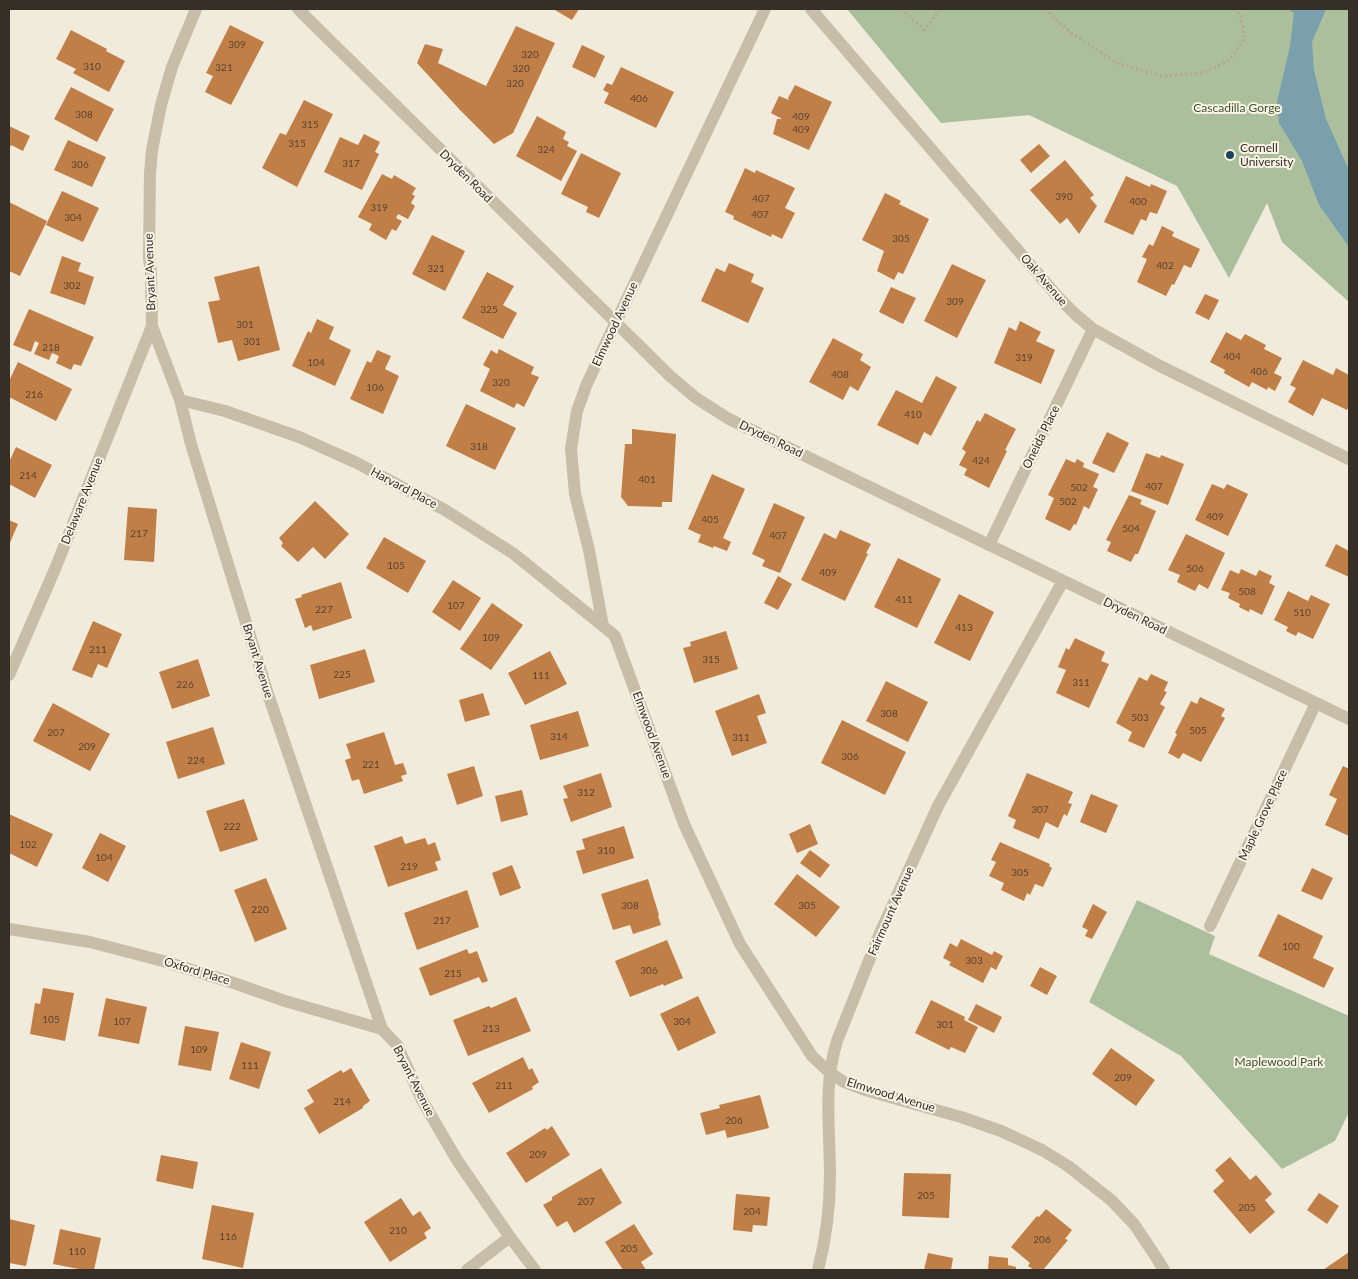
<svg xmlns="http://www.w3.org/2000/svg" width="1358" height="1279" viewBox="0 0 1358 1279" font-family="Lato,sans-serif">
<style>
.green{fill:#acbf9c}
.water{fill:#7ba0ad}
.building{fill:#c17f48}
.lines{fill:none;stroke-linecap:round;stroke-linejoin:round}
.path{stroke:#b4a892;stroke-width:3;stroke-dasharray:2.5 2.5;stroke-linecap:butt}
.minor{stroke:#c8bda7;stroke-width:12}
.poi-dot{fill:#1f4655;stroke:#f9f4e7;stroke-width:2}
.labels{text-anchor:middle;stroke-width:4;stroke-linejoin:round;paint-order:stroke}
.number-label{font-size:10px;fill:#584330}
.park-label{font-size:12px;fill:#3d532c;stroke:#f9f4e7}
.poi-label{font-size:12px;fill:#352f28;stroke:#f9f4e7;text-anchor:start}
.street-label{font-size:12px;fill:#352f28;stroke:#f9f4e7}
</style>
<rect width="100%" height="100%" fill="#f1ebdb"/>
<path class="green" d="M847,9H1349V302L1282,242L1267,203L1229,278L1177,186L1029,115L941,123Z
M1137,900L1215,936L1209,954L1349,1016V1112L1335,1141L1282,1169L1181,1056L1089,1002Z"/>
<path class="water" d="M1288,9H1326L1312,42L1314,70L1326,119L1349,170V247L1319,205L1302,161L1279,123L1277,102L1290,46L1294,13Z"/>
<path class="building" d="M553,9H579L572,20Z
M230,25L264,42L231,105L205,92L213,76L206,73Z
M516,26L555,43L513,133L494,144L460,110L417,63L425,44L443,49L438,63L486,86Z
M71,30L107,49L106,51L125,61L109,92L73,73L76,69L56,59Z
M582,45L605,56L595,78L572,67Z
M621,67L674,92L656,128L604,103L609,93L603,90L607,83L612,85Z
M795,85L832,102L809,150L773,134L777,119H782L771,113L779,96L789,100L788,98Z
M71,87L114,109L97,142L54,119Z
M304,100L333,114L297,187L262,168L280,133L286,135Z
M537,116L566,132L563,139L569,142L567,146L577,151L561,181L516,156Z
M9,126L30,136L23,151L11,145L9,150Z
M364,134L380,142L375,152L379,154L362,190L324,172L340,137L358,145Z
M68,140L106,157L92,187L54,170Z
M1039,144L1050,156L1031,173L1020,160Z
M581,153L621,173L599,218L586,212L588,207L561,194Z
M1065,160L1094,195L1090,198L1097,206L1079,234L1067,218L1060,224L1030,190Z
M745,168L755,173L756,170L795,188L785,208L795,213L782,239L772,234L771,237L733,219L734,216L725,212Z
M382,174L392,179L394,175L416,188L412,194L415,196L411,203L415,206L408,219L398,214L396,218L402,221L396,231L392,229L386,240L369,230L372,224L358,217Z
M1126,176L1150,187L1151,184L1167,191L1157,214L1150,212L1146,221L1141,219L1133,235L1104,222Z
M62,191L99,208L83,242L46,225Z
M885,193L901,201L899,204L929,219L903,274L898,272L894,280L877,271L884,251L862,240Z
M9,202L47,221L20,276L9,271Z
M1162,226L1174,232L1172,236L1200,249L1191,268L1184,265L1174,285L1172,284L1166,296L1137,282L1147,259L1142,257L1149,244L1153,246Z
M432,235L465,251L445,291L412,274Z
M62,256L81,263L78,271L94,277L85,305L50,293Z
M729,263L754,274L751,282L764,288L748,323L701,301L716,268L725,272Z
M952,264L986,280L957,338L924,321Z
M259,266L280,350L238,361L232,340L218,343L208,302L220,300L214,277Z
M487,272L514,286L503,305L517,313L503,339L462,318Z
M891,287L916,298L903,324L879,312Z
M1205,294L1219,300L1209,320L1195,313Z
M29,309L94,337L81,366L74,364L71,370L56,363L59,356L52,353L49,360L34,354L39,343L35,341L31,352L13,345Z
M317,319L334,327L329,339L351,350L335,386L292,366L308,331L311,333Z
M1020,321L1041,332L1036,341L1055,350L1041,384L994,363L1009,327L1016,331Z
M1226,332L1241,340L1245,334L1266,345L1264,349L1282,358L1274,373L1282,377L1275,391L1268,387L1267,390L1252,382L1249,387L1224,373L1225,370L1210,362Z
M833,338L863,354L860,360L871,367L858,391L850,386L843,400L809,382Z
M499,349L534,367L531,374L539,377L524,407L517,403L514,408L480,391L490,369L483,365L491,350L497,354Z
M377,350L391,356L385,369L399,376L383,414L350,399L367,361L371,363Z
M1303,360L1333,375L1336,368L1349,375V406L1347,410L1322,398L1313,416L1288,402L1296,388L1290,385Z
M18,362L72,389L56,421L9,397V381Z
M936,376L957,387L931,436L924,432L918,445L877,425L896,390L922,403Z
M466,404L516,428L495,470L446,446Z
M985,413L1016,429L1005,450L1007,451L989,488L964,475L967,469L959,465L966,452L962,449L977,420L980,422Z
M632,429L676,434L672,502H662V507L628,506L621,497L625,444H632Z
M1107,432L1129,443L1114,473L1092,463Z
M16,447L52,465L35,498L9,484V462Z
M1146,453L1160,458L1161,455L1184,464L1168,505L1131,491Z
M1066,459L1075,463L1077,459L1084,463L1083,467L1099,474L1093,487L1098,489L1089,509L1084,506L1076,525L1074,524L1070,531L1045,519L1054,498L1048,495Z
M712,474L745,489L723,538L731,542L727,551L714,546L713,548L698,542L701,535L688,529Z
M1212,484L1224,489L1227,484L1248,494L1228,536L1195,520Z
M1129,495L1142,500L1140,504L1156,511L1138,554H1135L1131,562L1107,551L1111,542L1106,540Z
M315,501L349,534L325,559L313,547L298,562L281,546L283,543L279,538Z
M774,503L805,517L780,573L762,566L765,560L752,554Z
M128,507L157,509L154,562L124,560Z
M9,520L18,524L9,545Z
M840,530L871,544L866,553L868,554L845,601L801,580L824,533L836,539Z
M1186,534L1225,553L1208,589L1199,584L1195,591L1177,582L1180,575L1168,570Z
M384,537L426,561L408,593L366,568Z
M1336,544L1349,551V577L1325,566Z
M898,558L941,579L917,628L874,607Z
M1241,569L1256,576L1259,570L1272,576L1269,583L1275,586L1262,615L1250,609L1249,612L1239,607L1240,604L1228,598L1230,593L1221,590L1230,570L1239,574Z
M778,576L792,584L778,610L764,603Z
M453,580L481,598L460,631L432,612Z
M341,582L352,618L313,631L311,625L305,628L295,599L302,597L301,595Z
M1288,591L1308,601L1311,595L1330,604L1313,639L1298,632L1296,636L1286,631L1288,627L1274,620Z
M959,594L994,612L970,661L934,643Z
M492,603L523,625L491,670L460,649Z
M93,621L122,634L107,668L98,664L92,678L72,670Z
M726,631L738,669L694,683L683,648L691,646L690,642Z
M1075,638L1105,652L1101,661L1109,664L1089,708L1056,693L1066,670L1058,667L1066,648L1069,650Z
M365,649L375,682L319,699L310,665Z
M550,651L567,684L525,705L508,673Z
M198,659L210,696L172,709L159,672Z
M1151,674L1168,682L1164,691L1167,692L1160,704L1165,707L1144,748L1128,741L1132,732L1116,723L1139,677L1147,681Z
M886,681L928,702L908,742L866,721Z
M483,693L490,715L465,722L459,700Z
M759,694L766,713L757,716L767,743L732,756L715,711Z
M1200,697L1225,709L1221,716L1225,718L1201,762L1183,753L1179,759L1168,753L1177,734L1175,733L1191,701L1197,704Z
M53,703L110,734L90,771L33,741Z
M578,711L589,746L540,760L530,725Z
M842,720L906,752L885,795L821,763Z
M213,727L225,764L178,779L166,742Z
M384,732L395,765L403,763L407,774L401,776L403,781L364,794L359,779L352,781L345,760L351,758L346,744Z
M474,766L483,796L457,805L447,774Z
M1343,766L1349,769V836L1325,825L1337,799L1329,795Z
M601,773L612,807L571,822L563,799L568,798L563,786Z
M1027,773L1073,792L1068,803L1072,804L1067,816L1064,814L1058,828L1046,822L1039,839L1013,828L1016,820L1008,816Z
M522,790L528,815L501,822L495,796Z
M1091,794L1118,805L1106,833L1080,822Z
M244,799L258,840L220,852L206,811Z
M9,814L53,834L37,867L9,853Z
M810,824L818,844L797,853L789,834Z
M624,826L634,858L583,874L576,851L585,849L582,839Z
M100,833L126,846L108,882L82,868Z
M402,836L405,844L425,838L428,845L435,842L441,860L435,862L438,870L388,887L374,846Z
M1000,842L1050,864L1049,866L1052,868L1043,887L1035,884L1030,895L1027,893L1024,901L1001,890L1004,883L989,876L996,862L991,860Z
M810,850L830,865L820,878L800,863Z
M512,865L521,888L500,896L492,873Z
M1312,868L1333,878L1322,900L1301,891Z
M797,874L840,907L816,937L774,904Z
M266,878L287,929L255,942L234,890Z
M648,879L659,915L658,916L661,925L633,934L630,925L613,930L601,894Z
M467,890L479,927L417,950L404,913Z
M1093,904L1107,912L1092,939L1085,936L1088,930L1082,927Z
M1278,914L1323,936L1313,958L1334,968L1324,988L1258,956Z
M961,939L992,955L994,951L1003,956L996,970L991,967L983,983L949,965L951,962L943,958L950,943L957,947Z
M667,940L683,978L664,986L663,984L630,997L615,961Z
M467,949L469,954L477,951L488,981L482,983L479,977L430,996L419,968Z
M1040,967L1057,976L1047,995L1030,986Z
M43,988L74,993L65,1041L30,1034L35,1003L40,1004Z
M698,996L716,1033L678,1051L660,1014Z
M516,997L531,1031L468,1056L453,1020L489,1006L491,1008Z
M106,998L147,1007L139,1044L98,1036Z
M931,1000L965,1017L964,1020L978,1027L965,1053L951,1047L949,1050L915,1033Z
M976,1004L1002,1017L994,1033L968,1020Z
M185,1026L219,1032L211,1071L178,1065Z
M241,1042L271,1052L259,1089L229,1079Z
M1111,1048L1155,1080L1136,1106L1092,1074Z
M523,1057L529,1070L532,1068L539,1082L532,1087L533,1089L489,1113L472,1083Z
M351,1068L370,1101L363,1106V1108L319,1134L304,1108L314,1102L307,1090L341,1070L343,1073Z
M760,1095L769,1128L727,1138L725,1130L706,1135L700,1113L720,1108L719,1105Z
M552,1126L570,1155L526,1183L506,1153L545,1128L547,1130Z
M161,1155L198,1162L193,1189L156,1181Z
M1230,1157L1250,1180L1256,1175L1272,1194L1265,1200L1275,1212L1250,1234L1213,1191L1224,1181L1215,1170Z
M601,1168L622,1203L574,1233L567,1221L557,1227L543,1205L552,1200V1197Z
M904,1173L951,1174L949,1218L902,1216Z
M1319,1193L1339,1206L1327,1224L1307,1210Z
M736,1194L770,1197L767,1226L753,1225L752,1232L733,1230Z
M401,1198L413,1216L420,1211L431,1228L424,1233L427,1238L390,1262L364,1222Z
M212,1205L254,1213L243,1268L202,1259Z
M1046,1209L1072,1230L1065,1239L1068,1240L1043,1270H1034L1028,1266L1030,1263L1011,1247L1037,1216L1039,1217Z
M9,1219L35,1225L26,1266L9,1263Z
M634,1224L653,1254L641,1262L646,1270H623L605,1242Z
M60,1229L101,1238L94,1270H84L53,1264Z
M1349,1252V1270H1323Z
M928,1253L953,1258L951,1270H924Z
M989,1256L1008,1258V1265L1016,1267V1270H988Z"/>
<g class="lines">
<path class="path" d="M901,9L925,30L940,9
M1045,9L1071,33L1117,63L1162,76L1203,73L1228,61L1245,39L1241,17L1234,9"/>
<path class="minor" d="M196,9L172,67L161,105L152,150L150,173L149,258L151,274L152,326L180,400L191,444L267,691L382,1029L397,1045L422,1100L457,1160L510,1237L535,1270
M298,9L670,376L696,398L729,419L1349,719
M765,9L605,345L586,386L577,411L571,449L575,494L589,550L603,626L615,636L684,824L740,944L812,1056L830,1073L844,1082L865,1090L961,1117L1001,1131L1042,1150L1068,1166L1111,1200L1134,1224L1156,1257L1164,1270
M811,9L1058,297L1076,315L1093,329L1158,365L1349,459
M180,400L225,411L299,437L357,463L445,510L514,554L603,626
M989,545L1093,329
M9,675L55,569L152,326
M1210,926L1316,703
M9,929L90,942L163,961L234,983L285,1001L382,1029
M467,1270L510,1237
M818,1270C826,1239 830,1207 830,1175C830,1128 823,1086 837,1041L880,933L938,806L1063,581"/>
</g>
<circle class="poi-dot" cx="1230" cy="155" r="5"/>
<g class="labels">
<g class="number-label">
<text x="237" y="48">309</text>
<text x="530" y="58">320</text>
<text x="92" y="70">310</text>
<text x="224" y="71">321</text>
<text x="521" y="72">320</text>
<text x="515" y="87">320</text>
<text x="639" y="102">406</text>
<text x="84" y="118">308</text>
<text x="801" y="120">409</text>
<text x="310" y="128">315</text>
<text x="801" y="133">409</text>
<text x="297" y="147">315</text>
<text x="546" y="153">324</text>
<text x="351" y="167">317</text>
<text x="80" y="168">306</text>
<text x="1064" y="200">390</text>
<text x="761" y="202">407</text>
<text x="1138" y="205">400</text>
<text x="379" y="211">319</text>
<text x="760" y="218">407</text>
<text x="73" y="221">304</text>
<text x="901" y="242">305</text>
<text x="1165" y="269">402</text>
<text x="436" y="272">321</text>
<text x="72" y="289">302</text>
<text x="955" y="305">309</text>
<text x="489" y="313">325</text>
<text x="245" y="328">301</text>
<text x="252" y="345">301</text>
<text x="51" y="351">218</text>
<text x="1232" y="360">404</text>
<text x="1024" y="361">319</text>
<text x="316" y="366">104</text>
<text x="1259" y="375">406</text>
<text x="840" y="378">408</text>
<text x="501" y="386">320</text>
<text x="375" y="391">106</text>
<text x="34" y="398">216</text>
<text x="913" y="418">410</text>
<text x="479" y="450">318</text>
<text x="981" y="464">424</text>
<text x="28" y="479">214</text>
<text x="647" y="483">401</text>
<text x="1154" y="490">407</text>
<text x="1079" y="491">502</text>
<text x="1068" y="505">502</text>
<text x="1215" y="520">409</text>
<text x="710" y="523">405</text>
<text x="1131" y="532">504</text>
<text x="139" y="537">217</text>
<text x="778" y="539">407</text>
<text x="396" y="569">105</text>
<text x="1195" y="572">506</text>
<text x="828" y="576">409</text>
<text x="1247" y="595">508</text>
<text x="904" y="603">411</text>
<text x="456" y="609">107</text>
<text x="324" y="613">227</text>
<text x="1302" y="616">510</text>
<text x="964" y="631">413</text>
<text x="491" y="641">109</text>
<text x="98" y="653">211</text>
<text x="711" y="663">315</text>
<text x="342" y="678">225</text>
<text x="541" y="679">111</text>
<text x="1081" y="686">311</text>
<text x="185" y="688">226</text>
<text x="889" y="717">308</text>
<text x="1140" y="721">503</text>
<text x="1198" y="734">505</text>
<text x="56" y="736">207</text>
<text x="559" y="740">314</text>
<text x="741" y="741">311</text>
<text x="87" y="750">209</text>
<text x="850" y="760">306</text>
<text x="196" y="764">224</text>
<text x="371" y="768">221</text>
<text x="586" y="796">312</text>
<text x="1040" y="813">307</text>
<text x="232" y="830">222</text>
<text x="28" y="848">102</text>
<text x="606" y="854">310</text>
<text x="104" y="861">104</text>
<text x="409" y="870">219</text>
<text x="1020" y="876">305</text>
<text x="630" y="909">308</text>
<text x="807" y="909">305</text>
<text x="260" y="913">220</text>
<text x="442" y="924">217</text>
<text x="1291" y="950">100</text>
<text x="974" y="964">303</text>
<text x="649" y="974">306</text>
<text x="453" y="977">215</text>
<text x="51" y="1023">105</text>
<text x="122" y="1025">107</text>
<text x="682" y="1025">304</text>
<text x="945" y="1028">301</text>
<text x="491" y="1032">213</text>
<text x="199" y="1053">109</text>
<text x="250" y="1069">111</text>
<text x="1123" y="1081">209</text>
<text x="504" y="1089">211</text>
<text x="342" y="1105">214</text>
<text x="734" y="1124">206</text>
<text x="538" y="1158">209</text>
<text x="926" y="1199">205</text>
<text x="586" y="1205">207</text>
<text x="1247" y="1211">205</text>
<text x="752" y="1215">204</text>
<text x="398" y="1234">210</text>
<text x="228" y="1240">116</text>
<text x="1042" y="1243">206</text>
<text x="629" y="1252">205</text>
<text x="77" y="1255">110</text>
</g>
<g class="park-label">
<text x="1237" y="112">Cascadilla Gorge</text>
<text x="1279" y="1066">Maplewood Park</text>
</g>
<g class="poi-label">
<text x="1240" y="152">Cornell<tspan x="1240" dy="14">University</tspan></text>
</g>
<g class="street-label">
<text transform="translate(466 176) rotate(45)" y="4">Dryden Road</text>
<text transform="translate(150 272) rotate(-92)" y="4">Bryant Avenue</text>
<text transform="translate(1044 280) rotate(49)" y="4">Oak Avenue</text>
<text transform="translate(615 324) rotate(-65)" y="4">Elmwood Avenue</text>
<text transform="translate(1041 437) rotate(-64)" y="4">Oneida Place</text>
<text transform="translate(771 439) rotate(26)" y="4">Dryden Road</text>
<text transform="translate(404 488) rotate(28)" y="4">Harvard Place</text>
<text transform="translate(82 501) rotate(-68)" y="4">Delaware Avenue</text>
<text transform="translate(1135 616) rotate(26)" y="4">Dryden Road</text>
<text transform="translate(258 661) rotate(73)" y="4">Bryant Avenue</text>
<text transform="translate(652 735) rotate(70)" y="4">Elmwood Avenue</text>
<text transform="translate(1263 815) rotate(-65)" y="4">Maple Grove Place</text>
<text transform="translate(891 911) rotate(-66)" y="4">Fairmount Avenue</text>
<text transform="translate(197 971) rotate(17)" y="4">Oxford Place</text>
<text transform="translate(414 1081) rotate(63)" y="4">Bryant Avenue</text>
<text transform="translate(891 1095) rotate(17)" y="4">Elmwood Avenue</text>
</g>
</g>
<rect width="1358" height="1279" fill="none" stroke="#352f28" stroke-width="20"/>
</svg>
